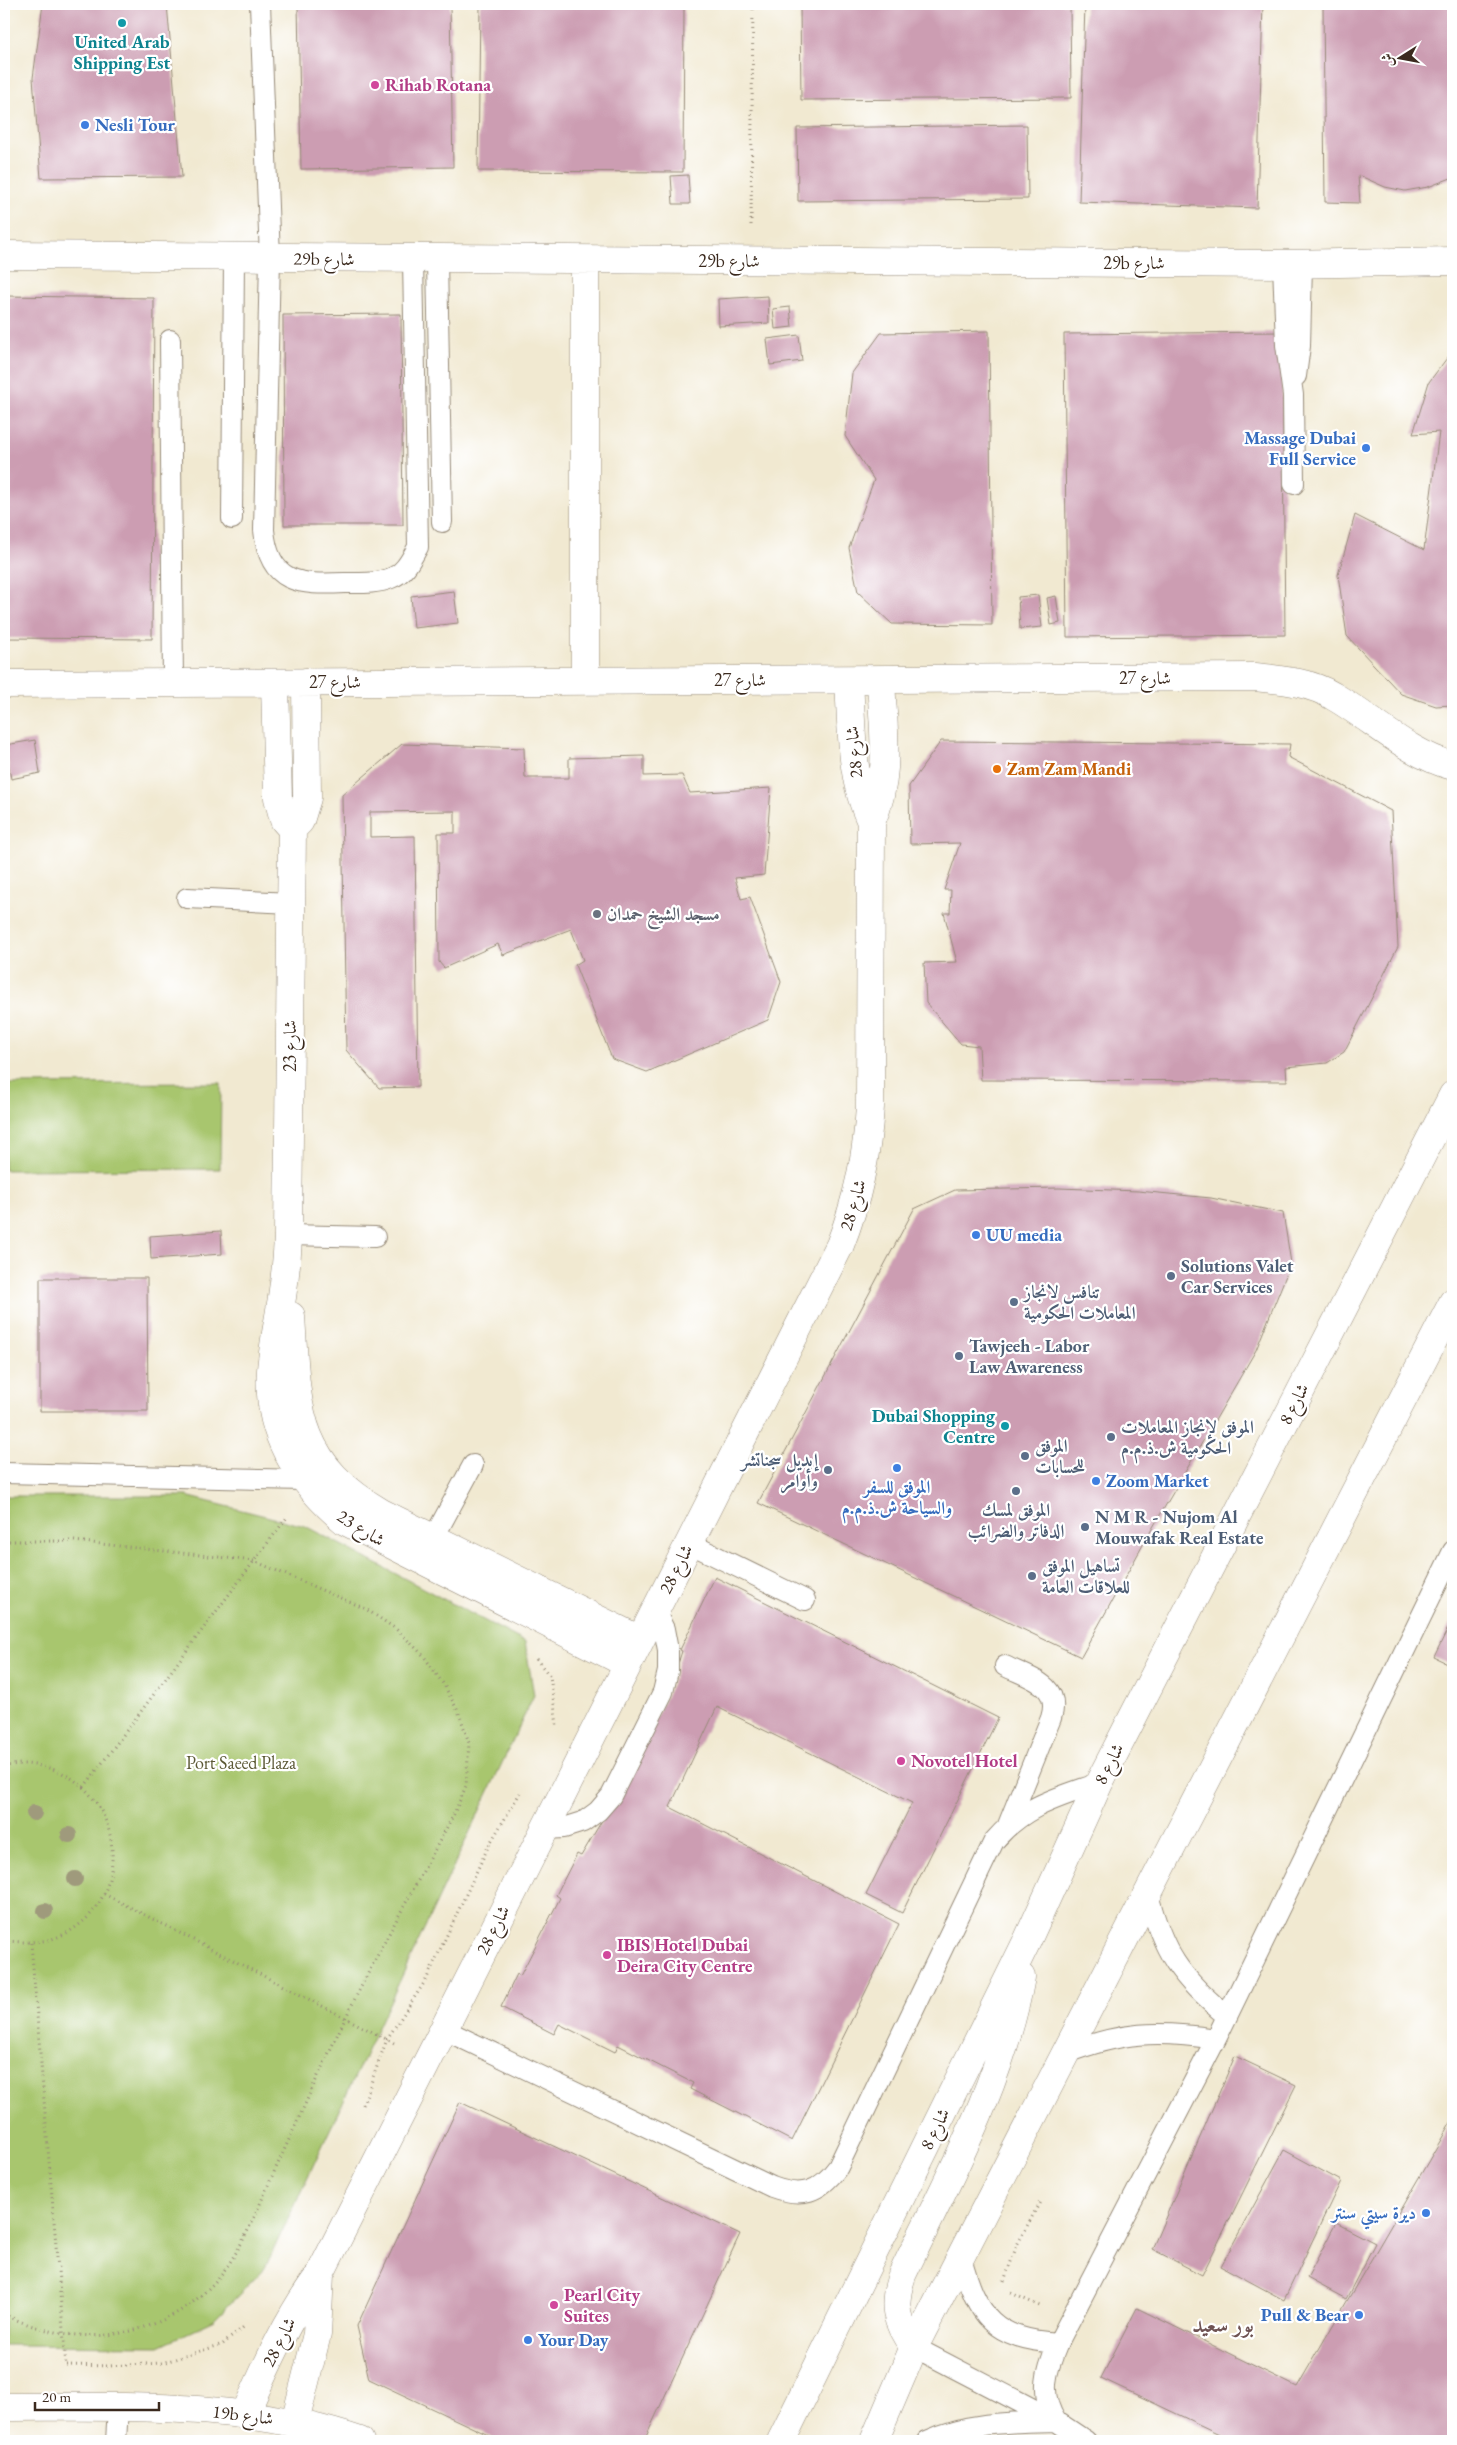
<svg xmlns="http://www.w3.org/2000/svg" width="1457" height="2445" viewBox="0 0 1457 2445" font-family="'EB Garamond',Amiri,serif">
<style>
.green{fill:#a8c66e;stroke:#727846}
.building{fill:#cc9db2}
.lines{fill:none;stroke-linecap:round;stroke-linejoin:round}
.service-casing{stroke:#968a78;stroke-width:22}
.minor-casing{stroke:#968a78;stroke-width:29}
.tertiary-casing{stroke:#968a78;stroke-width:29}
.path{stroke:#968a78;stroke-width:3;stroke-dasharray:1 4;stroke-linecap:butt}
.service{stroke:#fff;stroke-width:20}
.minor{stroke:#fff;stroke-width:28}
.tertiary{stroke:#fff;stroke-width:28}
.tree{fill:#9f9a7c}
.culture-dot{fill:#0f9aa8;stroke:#fff;stroke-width:2}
.hotel-dot{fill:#d1479c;stroke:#fff;stroke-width:2}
.shop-dot{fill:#3f7fe0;stroke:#fff;stroke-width:2}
.food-dot{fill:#e8710a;stroke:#fff;stroke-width:2}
.worship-dot{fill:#6b7280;stroke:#fff;stroke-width:2}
.service-dot{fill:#5c6f8a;stroke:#fff;stroke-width:2}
.labels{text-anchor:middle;stroke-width:4.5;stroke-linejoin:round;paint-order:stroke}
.culture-label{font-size:18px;font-weight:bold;fill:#0d838f;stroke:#fff}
.hotel-label{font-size:18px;font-weight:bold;fill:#b23c85;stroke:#fff;text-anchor:start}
.shop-label{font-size:18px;font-weight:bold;fill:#366cbe;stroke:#fff;text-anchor:start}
.street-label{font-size:18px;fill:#3b2a1e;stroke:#fff}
.food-label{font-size:18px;font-weight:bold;fill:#c56008;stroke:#fff;text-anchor:start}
.worship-label{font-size:18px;font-weight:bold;fill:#5b616d;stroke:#fff;text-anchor:start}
.service-label{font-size:18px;font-weight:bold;fill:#4e5e75;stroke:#fff;text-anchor:start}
.park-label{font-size:18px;fill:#5c5936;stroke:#fff}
.district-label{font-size:22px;font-weight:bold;fill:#6e5252;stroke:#fff}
</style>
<rect width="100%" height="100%" fill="#fff"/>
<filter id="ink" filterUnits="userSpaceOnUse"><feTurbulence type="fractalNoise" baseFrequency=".02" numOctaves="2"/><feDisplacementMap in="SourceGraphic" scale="10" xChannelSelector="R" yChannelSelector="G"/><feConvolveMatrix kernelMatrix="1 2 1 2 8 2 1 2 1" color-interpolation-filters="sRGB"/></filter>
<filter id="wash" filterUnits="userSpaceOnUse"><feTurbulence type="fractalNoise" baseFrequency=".0096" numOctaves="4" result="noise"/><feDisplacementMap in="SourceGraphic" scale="20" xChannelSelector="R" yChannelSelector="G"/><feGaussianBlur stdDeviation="1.12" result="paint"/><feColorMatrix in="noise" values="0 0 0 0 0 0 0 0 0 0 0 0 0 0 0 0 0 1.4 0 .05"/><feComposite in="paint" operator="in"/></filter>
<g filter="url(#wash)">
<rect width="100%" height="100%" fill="#f1e9d1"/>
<path class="green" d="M221,1083L220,1169L4,1170V1084Z
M4,1496H186L305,1526L525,1642L534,1695L265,2268L214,2320L159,2346L4,2345Z"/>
<g id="blocks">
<path class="building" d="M43,4H167L182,177L41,178L33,78Z
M298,4H450L453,167L301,169Z
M480,4H684L683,172L478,171Z
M800,4H1070L1071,98L801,100Z
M1085,4H1263L1257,208L1079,202Z
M1323,4H1453V185L1451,178L1428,187L1405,191L1385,187L1358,175L1360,203L1325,202Z
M1027,125L1028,199L798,201L797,128Z
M688,175L690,204H673L671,176Z
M4,296L154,298L152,639L4,638Z
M768,296L769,323L719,326L718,299Z
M790,307L792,327L775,329L773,309Z
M401,314L403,525H284L283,315Z
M989,331L992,625L892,624L858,592L849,548L874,480L845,436L852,373L881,333Z
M1282,332L1285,635L1067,637L1064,334Z
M799,335L802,361L770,365L767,339Z
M1453,350V705L1436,706L1401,694L1347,636L1338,575L1355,515L1424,550L1439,432L1413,434L1429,382Z
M454,591L458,623L414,628L411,596Z
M1038,595L1042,627L1020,629L1018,597Z
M1056,596L1060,623L1051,625L1047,598Z
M35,740L40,773L11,779L5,745Z
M941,741L1290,744L1288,757L1391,811L1398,947L1344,1052L1327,1063L1286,1067L1287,1081L981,1080L979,1046L961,1044L926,1003L924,963L957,962L944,913H950L951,890H944L960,843L910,844L909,786Z
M402,744L524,748L525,778H569V758L644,756V776L682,775L690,793L771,788L764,875L735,878L741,899L750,897L781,982L768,1020L647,1072L612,1059L575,965L583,960L571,929L503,955L498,944L444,968L439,962L438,833H455V811L370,812V837L415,836L418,1087L379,1088L346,1050L342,795Z
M1059,1188L1138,1191L1211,1198L1283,1213L1291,1263L1256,1350L1149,1534L1081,1657L758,1503L914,1209L955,1190Z
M221,1231L222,1254L151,1259L150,1236Z
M40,1278H147L148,1411H40Z
M715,1577L998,1718L902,1913L866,1895L912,1803L717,1707L670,1807L899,1924L792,2141L690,2089L693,2083L618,2045L615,2052L559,2024L554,2034L501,2007L517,1974L520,1976L560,1898L556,1895L577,1854L581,1856L623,1785L672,1684L682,1651L680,1650Z
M1452,1620H1453V1666L1434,1657Z
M1235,2056L1296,2085L1202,2275L1152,2249Z
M460,2102L740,2234L644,2441H501L369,2379L357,2326Z
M1453,2119V2441H1234L1101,2378L1137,2308L1297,2387Z
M1284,2150L1341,2181L1284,2300L1221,2266Z
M1336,2223L1375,2243L1346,2299L1307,2278Z"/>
</g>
</g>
<g filter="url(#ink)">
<use href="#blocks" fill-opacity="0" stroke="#968a78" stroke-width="1"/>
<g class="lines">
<g class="service-casing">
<path id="service" d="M260,4L270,258L264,530C269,584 299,585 345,583C360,583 377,584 391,578C405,573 411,559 418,547L413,259
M437,260L442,522
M1283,264L1286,345L1293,395L1294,484
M170,340L173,684
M1296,376L1300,346L1302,264
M232,519L234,257
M187,898L292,903
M288,1235L375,1237
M4,1473L304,1480
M689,1543L805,1600
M427,1550L473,1465
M1005,1666C1029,1678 1062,1684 1051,1718L1008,1825
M545,1829L564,1828L583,1822L598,1811L611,1796L663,1692L668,1671V1650L664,1629L655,1611
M1148,1894C1162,1951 1181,1979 1227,2016
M443,2029L772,2187C802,2198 819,2193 838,2167L994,1841C1025,1805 1057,1798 1099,1783
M1066,2053C1122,2032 1156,2030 1216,2039
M961,2257C977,2317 994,2339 1058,2343
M914,2347L1056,2421L1086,2441
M1056,2421C1039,2394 1046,2371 1058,2343L1216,2039L1453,1551
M116,2441L118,2408
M927,2441C967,2422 1011,2422 1055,2421"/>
</g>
<g class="minor-casing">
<path id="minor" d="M4,255L1283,264L1453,261
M585,261V681
M849,680C852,729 850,777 871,822
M275,683L278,798L284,820L292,829L288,1235C287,1268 282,1301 276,1333C273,1353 269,1374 271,1394C274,1446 307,1489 345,1521L628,1664
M4,684L1255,677C1282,680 1310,682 1333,696C1373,719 1408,754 1453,766
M292,829L300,821L307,798L306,682
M291,1316C297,1407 294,1462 382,1513L640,1640
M4,2407C123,2407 245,2401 360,2441
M245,2414C267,2364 288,2317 320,2274L840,1245C858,1199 867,1156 870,1107L871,822C892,777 883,728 881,680
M295,2422L317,2334L320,2274"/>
</g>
<g class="tertiary-casing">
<path id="tertiary" d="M914,2347C895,2322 892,2305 902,2275C948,2179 1002,2083 1021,1977
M781,2441L1027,1941L1099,1783L1453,1095
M874,2441L914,2347L1453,1302"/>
</g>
<path class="path" d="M751,225L753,4
M4,1541H74L254,1561L366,1609L396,1629L423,1655L444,1685L459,1713L469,1743L466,1786L454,1814C418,1882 379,1949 345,2019C319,2072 295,2127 270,2181C254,2217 239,2257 211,2286C183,2315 146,2331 107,2335C72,2338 35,2330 4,2314
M536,1659L550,1676L557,1725
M4,1767C18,1762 35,1764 49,1768C126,1791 136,1903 60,1936C42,1944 23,1942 4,1941
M84,1787L288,1516
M104,1894L396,2044
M31,1943L66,2366
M363,2105L387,2039L426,1980L489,1845L520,1793
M1004,2281L1017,2245L1041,2200
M1011,2293L1042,2307
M66,2365L109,2366L162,2363L223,2344L246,2325"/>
<use href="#service" class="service"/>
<use href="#minor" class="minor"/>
<use href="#tertiary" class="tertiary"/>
</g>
<g class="tree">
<circle cx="34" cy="1813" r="8"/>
<circle cx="69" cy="1835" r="8"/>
<circle cx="75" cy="1879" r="8"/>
<circle cx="45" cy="1911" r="8"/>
</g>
</g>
<g class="culture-dot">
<circle cx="122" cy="23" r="5"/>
<circle cx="1005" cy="1426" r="5"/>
</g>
<g class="hotel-dot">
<circle cx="375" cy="85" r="5"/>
<circle cx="901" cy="1761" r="5"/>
<circle cx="607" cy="1955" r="5"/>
<circle cx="554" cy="2305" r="5"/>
</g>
<g class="shop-dot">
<circle cx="85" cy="125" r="5"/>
<circle cx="1366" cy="448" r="5"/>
<circle cx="976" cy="1235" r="5"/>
<circle cx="897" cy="1468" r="5"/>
<circle cx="1096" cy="1481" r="5"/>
<circle cx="1426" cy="2213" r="5"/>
<circle cx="1359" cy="2315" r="5"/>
<circle cx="528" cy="2340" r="5"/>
</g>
<circle class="food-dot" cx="997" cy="769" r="5"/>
<circle class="worship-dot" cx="597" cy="914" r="5"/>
<g class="service-dot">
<circle cx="1171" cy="1276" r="5"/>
<circle cx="1014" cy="1302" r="5"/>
<circle cx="959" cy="1356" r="5"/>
<circle cx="1111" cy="1437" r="5"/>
<circle cx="1025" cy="1456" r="5"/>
<circle cx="828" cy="1470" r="5"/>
<circle cx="1016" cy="1491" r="5"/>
<circle cx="1085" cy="1527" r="5"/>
<circle cx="1032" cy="1576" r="5"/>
</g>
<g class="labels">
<g class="culture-label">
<text x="122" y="48">United Arab<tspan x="122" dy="21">Shipping Est</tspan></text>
<text x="995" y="1422" text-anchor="end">Dubai Shopping<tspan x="995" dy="21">Centre</tspan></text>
</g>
<g class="hotel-label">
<text x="385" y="91">Rihab Rotana</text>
<text x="911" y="1767">Novotel Hotel</text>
<text x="617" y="1951">IBIS Hotel Dubai<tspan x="617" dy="21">Deira City Centre</tspan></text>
<text x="564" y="2301">Pearl City<tspan x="564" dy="21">Suites</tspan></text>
</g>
<g class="shop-label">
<text x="95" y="131">Nesli Tour</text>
<text x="1356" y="444" text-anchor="end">Massage Dubai<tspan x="1356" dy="21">Full Service</tspan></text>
<text x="986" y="1241">UU media</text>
<text x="1106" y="1487">Zoom Market</text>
<text x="897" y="1493" text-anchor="middle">الموفق للسفر<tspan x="897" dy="21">والسياحة ش.ذ.م.م</tspan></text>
<text x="1416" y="2219" text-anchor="end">ديرة سيتي سنتر</text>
<text x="1349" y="2321" text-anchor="end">Pull &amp; Bear</text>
<text x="538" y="2346">Your Day</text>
</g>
<g class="street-label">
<text transform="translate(324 259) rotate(1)" y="6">29b شارع</text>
<text x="729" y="267">29b شارع</text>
<text x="1134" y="269">29b شارع</text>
<text x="1145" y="684">شارع 27</text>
<text x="740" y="686">شارع 27</text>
<text x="335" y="688">شارع 27</text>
<text transform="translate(854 752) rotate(-95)" y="6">شارع 28</text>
<text transform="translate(290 1046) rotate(-90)" y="6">شارع 23</text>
<text transform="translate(853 1205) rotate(-73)" y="6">شارع 28</text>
<text transform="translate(1294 1404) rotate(-63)" y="6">شارع 8</text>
<text transform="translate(361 1528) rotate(32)" y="6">شارع 23</text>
<text transform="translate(676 1569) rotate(-63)" y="6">شارع 28</text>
<text transform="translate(1109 1764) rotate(-63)" y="6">شارع 8</text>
<text transform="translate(493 1930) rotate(-63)" y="6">شارع 28</text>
<text transform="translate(935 2129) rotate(-64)" y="6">شارع 8</text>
<text transform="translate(279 2342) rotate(-63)" y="6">شارع 28</text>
<text transform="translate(243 2415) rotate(7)" y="6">19b شارع</text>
</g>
<g class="food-label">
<text x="1007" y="775">Zam Zam Mandi</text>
</g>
<g class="worship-label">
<text x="607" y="920">مسجد الشيخ حمدان</text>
</g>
<g class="service-label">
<text x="1181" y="1272">Solutions Valet<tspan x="1181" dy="21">Car Services</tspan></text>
<text x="1024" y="1298">تنافس لانجاز<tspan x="1024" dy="21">المعاملات الحكومية</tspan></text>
<text x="969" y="1352">Tawjeeh - Labor<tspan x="969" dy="21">Law Awareness</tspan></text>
<text x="1121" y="1433">الموفق لإنجاز المعاملات<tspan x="1121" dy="21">الحكومية ش.ذ.م.م</tspan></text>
<text x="1035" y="1452">الموفق<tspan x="1035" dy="21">للحسابات</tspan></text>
<text x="818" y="1466" text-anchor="end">إيديل سجناتشر<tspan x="818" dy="21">وأوامر</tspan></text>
<text x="1016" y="1516" text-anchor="middle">الموفق لمسك<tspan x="1016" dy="21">الدفاتر والضرائب</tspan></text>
<text x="1095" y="1523">N M R - Nujom Al<tspan x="1095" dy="21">Mouwafak Real Estate</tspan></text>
<text x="1042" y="1572">تساهيل الموفق<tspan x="1042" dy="21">للعلاقات العامة</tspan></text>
</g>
<g class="park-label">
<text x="241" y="1769">Port Saeed Plaza</text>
</g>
<g class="district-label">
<text x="1223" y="2332">بور سعيد</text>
</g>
</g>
<rect width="1457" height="2445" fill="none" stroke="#fff" stroke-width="20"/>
<g transform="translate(1400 58) rotate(259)" stroke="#ffffff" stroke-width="4" paint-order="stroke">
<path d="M0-4L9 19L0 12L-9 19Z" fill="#3b2a1e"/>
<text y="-8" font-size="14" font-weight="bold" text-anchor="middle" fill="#3b2a1e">ش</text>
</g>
<path d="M35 2402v8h124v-8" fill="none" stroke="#3b2a1e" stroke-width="2.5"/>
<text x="42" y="2402" font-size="15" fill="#3b2a1e" stroke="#ffffff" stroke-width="4" paint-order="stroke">20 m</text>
</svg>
